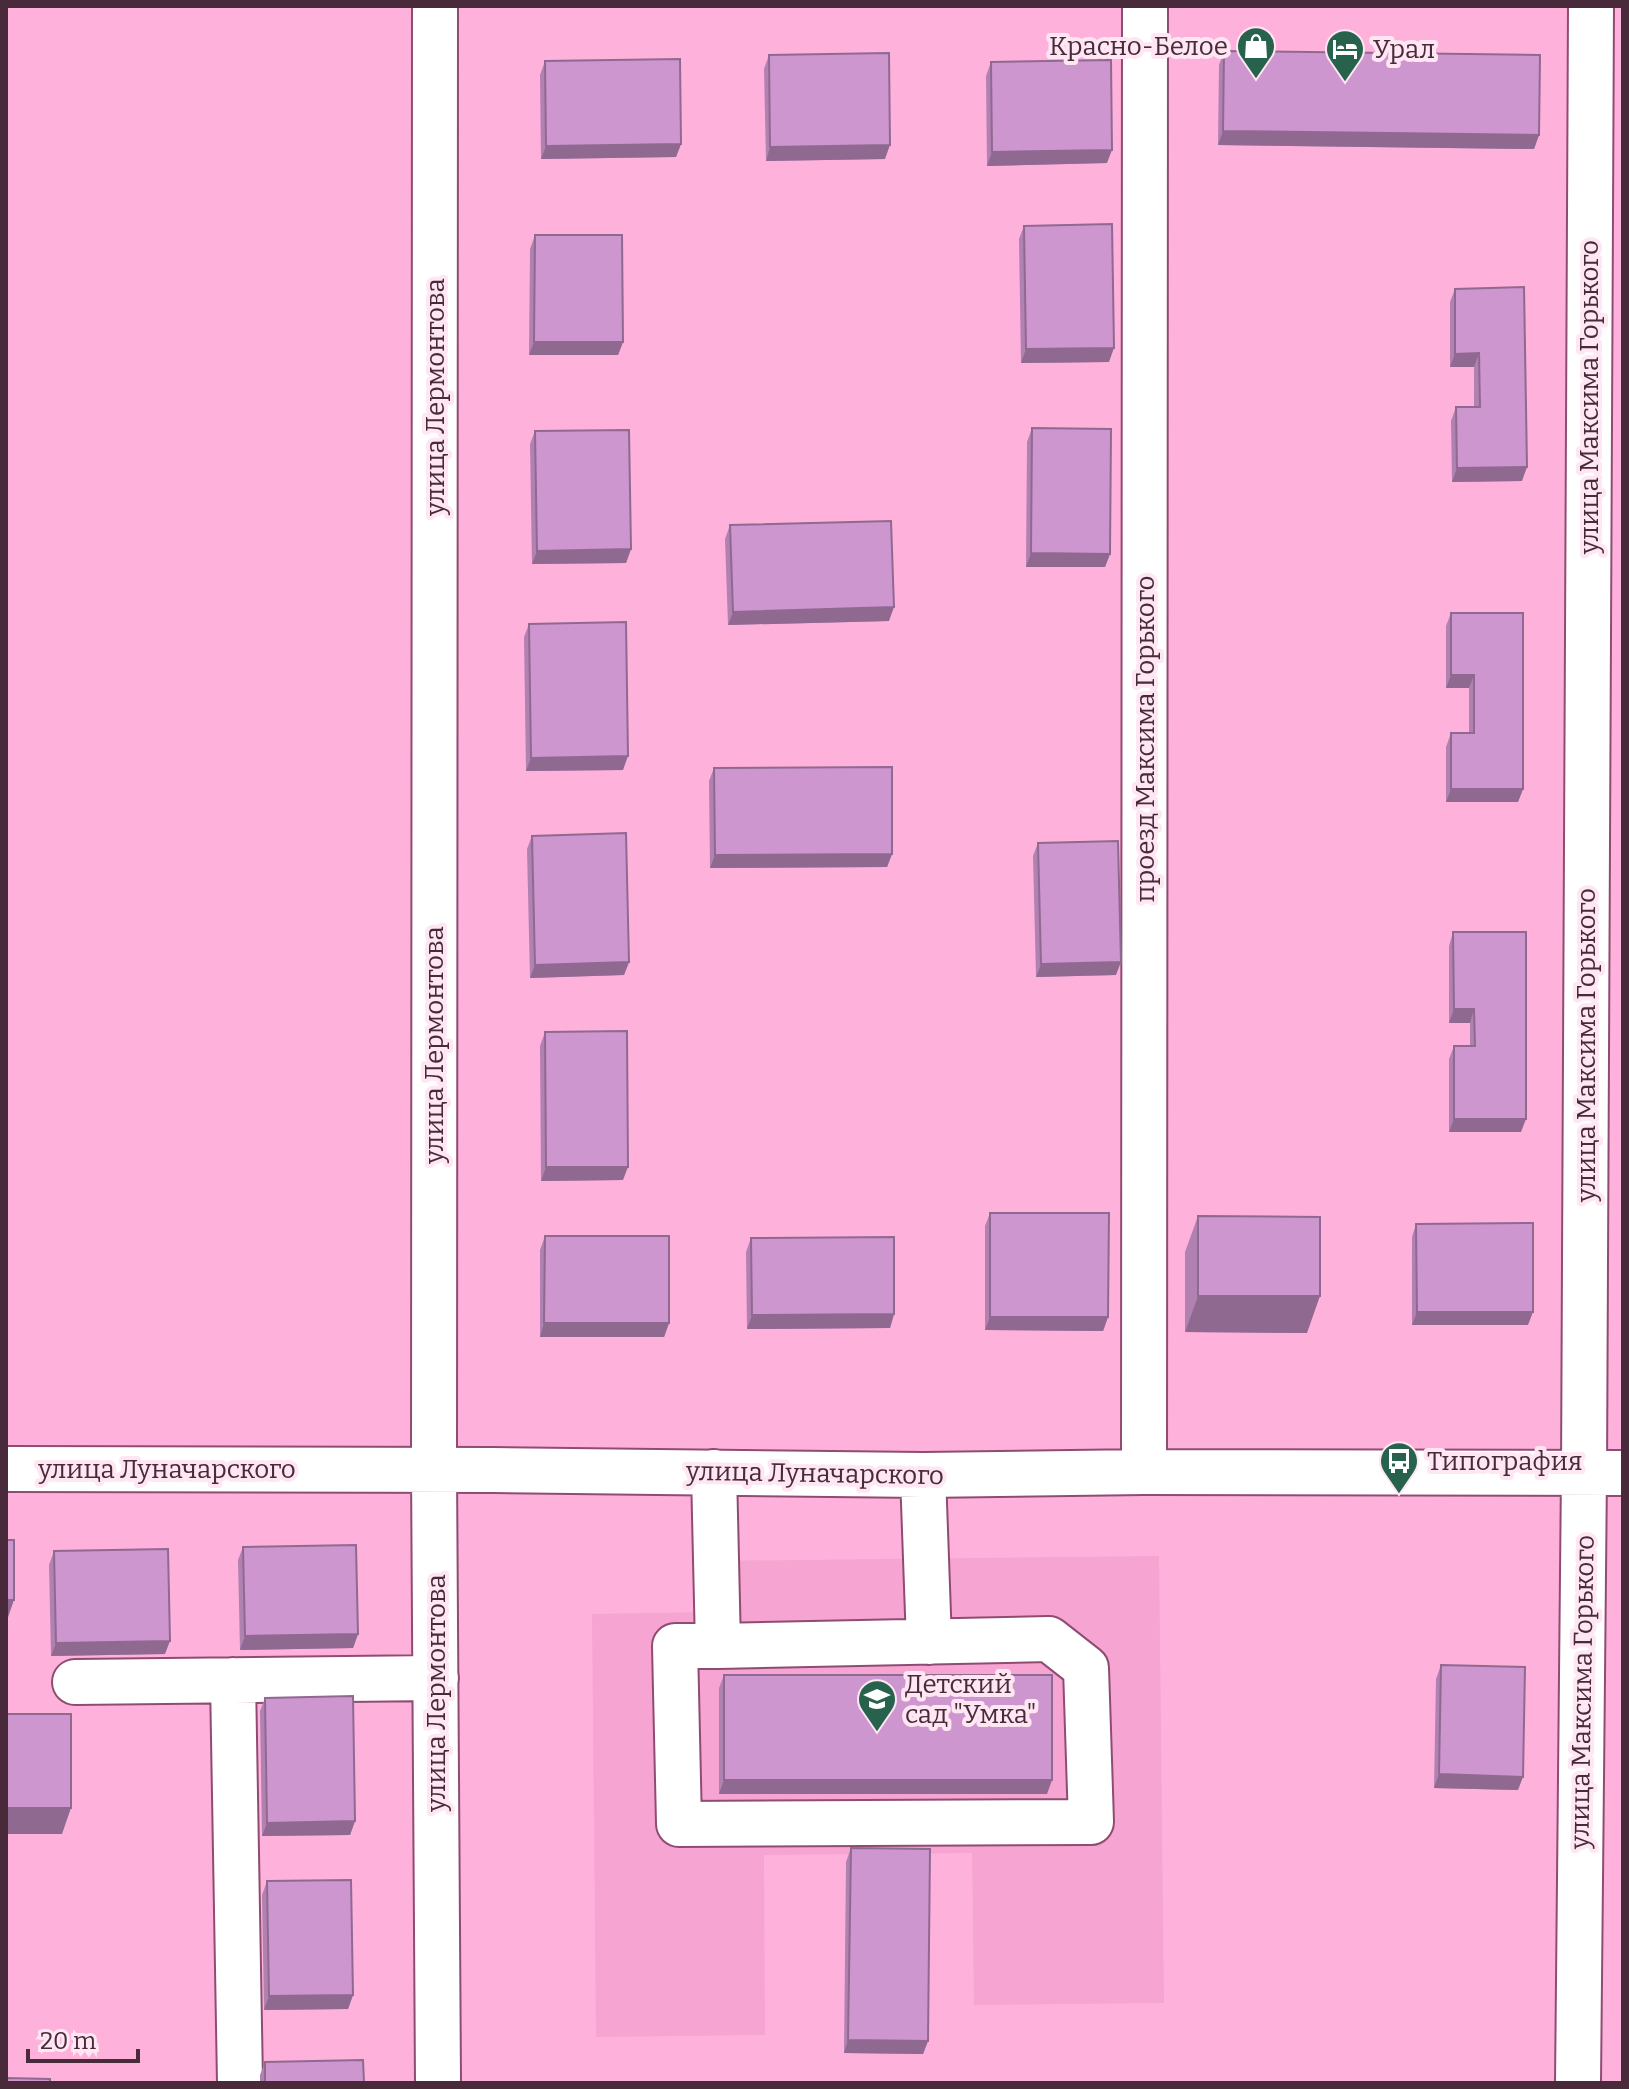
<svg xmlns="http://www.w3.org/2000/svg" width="1629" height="2089" viewBox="0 0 1629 2089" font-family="Bitter,serif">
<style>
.built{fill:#f6a4d1}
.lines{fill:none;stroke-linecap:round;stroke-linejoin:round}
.minor-casing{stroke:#8f4c72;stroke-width:48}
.minor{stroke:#fff;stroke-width:44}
.wall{fill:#b181b2}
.shaded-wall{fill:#906991}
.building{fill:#ce96cf;stroke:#906991;stroke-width:2}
.labels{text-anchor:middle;stroke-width:8;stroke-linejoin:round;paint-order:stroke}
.poi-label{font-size:26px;fill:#482a3b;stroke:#fee6f2;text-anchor:start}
.street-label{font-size:26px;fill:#482a3b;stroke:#fee6f2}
</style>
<rect width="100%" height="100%" fill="#feb2db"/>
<path class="built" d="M1159,1556L1164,2003L974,2005L972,1853L764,1855L765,2035L596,2037L592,1614L706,1612V1561Z"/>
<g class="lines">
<g class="minor-casing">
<path id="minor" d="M435,6L434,1470L438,2083
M6,1469L493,1470L923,1475L1144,1472L1623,1473
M714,1472L718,1646H675L679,1824L1091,1822L1086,1668L1049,1639L718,1646
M1144,1472L1145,6
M923,1475L929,1642
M233,1680L240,2083
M75,1682L436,1678
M1578,2083L1584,1473L1591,6"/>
</g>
<use href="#minor" class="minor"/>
</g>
<path class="wall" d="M1224,51L1539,135L1534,149L1218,145L1219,65Z
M769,55L885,159L766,161L764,69Z
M545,61L681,144L676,157L541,159L540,75Z
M991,62L1107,163L987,166L986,76Z
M1024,226L1109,362L1021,363L1019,239Z
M535,235L623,342L618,355H529L530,249Z
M1455,289L1522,481L1452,482L1451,421L1456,407H1474V367H1450V302Z
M1032,428L1110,554L1105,567H1026L1027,442Z
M535,431L631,549L626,563L532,564L530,444Z
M730,525L889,621L728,625L725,539Z
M1451,613L1523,789L1518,802H1446V747L1451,733H1469V688H1446V626Z
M529,624L623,770L526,771L524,637Z
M714,768L892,854L887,867L710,868L709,781Z
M532,836L629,962L624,975L530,978L527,849Z
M1038,843L1116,975L1036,977L1033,856Z
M1453,932L1521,1132H1449V1059L1454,1046H1470V1023H1449V946Z
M545,1032L623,1180L541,1181L540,1046Z
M990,1213L1108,1317L1103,1331L985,1330V1226Z
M1198,1216L1307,1333L1185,1332V1252Z
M1416,1224L1528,1325H1412V1237Z
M545,1236L669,1323L664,1337H540V1250Z
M751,1238L894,1314L890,1328L747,1329L746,1252Z
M243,1547L358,1634L353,1648L240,1650L238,1560Z
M54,1551L165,1654L51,1656L49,1565Z
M1441,1665L1518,1790L1434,1788L1436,1679Z
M724,1675L1047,1794H719V1688Z
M265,1698L355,1821L350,1835L262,1836L260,1711Z
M851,1848L928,2041L923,2054L844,2053L846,1862Z
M267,1881L353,1995L348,2009L264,2010L262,1895Z
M265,2062L364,2083H260V2075Z"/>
<path class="shaded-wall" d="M1223,131L1539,135L1534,149L1218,145Z
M681,144L676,157L541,159L546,146Z
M890,145L885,159L766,161L770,147Z
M1112,150L1107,163L987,166L992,152Z
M534,342H623L618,355H529Z
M1114,348L1109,362L1021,363L1026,349Z
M1479,353L1474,367H1450L1455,354Z
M1527,467L1522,481L1452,482L1457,468Z
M631,549L626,563L532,564L537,551Z
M1031,553L1110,554L1105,567H1026Z
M894,607L889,621L728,625L733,612Z
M1451,675H1474L1469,688H1446Z
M628,756L623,770L526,771L531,758Z
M1451,789H1523L1518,802H1446Z
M892,854L887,867L710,868L715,855Z
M629,962L624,975L530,978L535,965Z
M1121,962L1116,975L1036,977L1041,964Z
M1454,1009H1474L1470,1023H1449Z
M1454,1119H1526L1521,1132H1449Z
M546,1167H628L623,1180L541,1181Z
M1198,1296H1320L1307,1333L1185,1332Z
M1417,1312H1533L1528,1325H1412Z
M894,1314L890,1328L747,1329L752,1315Z
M990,1317H1108L1103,1331L985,1330Z
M544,1323H669L664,1337H540Z
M6,1600H14L6,1623Z
M358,1634L353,1648L240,1650L245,1636Z
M170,1641L165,1654L51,1656L56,1643Z
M1439,1774L1523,1777L1518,1790L1434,1788Z
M724,1780H1052L1047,1794H719Z
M6,1808H71L62,1834H6Z
M355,1821L350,1835L262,1836L267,1823Z
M353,1995L348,2009L264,2010L269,1996Z
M848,2040L928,2041L923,2054L844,2053Z"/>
<path class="building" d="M1224,51L1540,55L1539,135L1223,131Z
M889,53L890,145L770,147L769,55Z
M680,59L681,144L546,146L545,61Z
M1111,60L1112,150L992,152L991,62Z
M1112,224L1114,348L1026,349L1024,226Z
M535,235H622L623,342H534Z
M1524,287L1527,467L1457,468L1456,407H1480L1479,353L1455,354V289Z
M1032,428L1111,429L1110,554L1031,553Z
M629,430L631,549L537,551L535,431Z
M891,521L894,607L733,612L730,525Z
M1451,613H1523V789H1451V733H1474V675H1451Z
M626,622L628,756L531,758L529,624Z
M892,767V854L715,855L714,768Z
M626,833L629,962L535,965L532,836Z
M1118,841L1121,962L1041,964L1038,843Z
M1453,932H1526V1119H1454V1046H1475L1474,1009H1454Z
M627,1031L628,1167H546L545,1032Z
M990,1213H1109L1108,1317H990Z
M1198,1216L1320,1217V1296H1198Z
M1533,1223V1312H1417L1416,1224Z
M545,1236H669V1323H544Z
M894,1237V1314L752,1315L751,1238Z
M6,1540H14V1600H6Z
M356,1545L358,1634L245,1636L243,1547Z
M168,1549L170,1641L56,1643L54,1551Z
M1441,1665L1525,1667L1523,1777L1439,1774Z
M724,1675H1052V1780H724Z
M353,1696L355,1821L267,1823L265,1698Z
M6,1714H71V1808H6Z
M851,1848L930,1849L928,2041L848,2040Z
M351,1880L353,1995L269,1996L267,1881Z
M363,2060L364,2083H265V2062Z
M6,2078L50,2079V2083H6Z"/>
<defs>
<g id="shop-pin" transform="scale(2)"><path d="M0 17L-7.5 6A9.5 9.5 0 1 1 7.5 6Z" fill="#27624c" stroke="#fee6f2"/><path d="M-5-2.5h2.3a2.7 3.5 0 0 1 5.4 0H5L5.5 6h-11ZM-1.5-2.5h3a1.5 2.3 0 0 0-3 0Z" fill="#fff"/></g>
<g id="hotel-pin" transform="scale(2)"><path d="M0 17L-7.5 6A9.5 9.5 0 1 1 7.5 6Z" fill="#27624c" stroke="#fee6f2"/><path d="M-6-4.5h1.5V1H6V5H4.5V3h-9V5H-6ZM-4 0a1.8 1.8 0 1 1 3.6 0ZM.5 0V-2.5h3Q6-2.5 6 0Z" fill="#fff"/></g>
<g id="bus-pin" transform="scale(2)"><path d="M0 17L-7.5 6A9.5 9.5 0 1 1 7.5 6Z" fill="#27624c" stroke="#fee6f2"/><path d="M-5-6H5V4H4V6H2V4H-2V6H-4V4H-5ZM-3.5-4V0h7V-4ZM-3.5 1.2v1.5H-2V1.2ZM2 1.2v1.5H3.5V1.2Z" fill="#fff"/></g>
<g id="school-pin" transform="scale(2)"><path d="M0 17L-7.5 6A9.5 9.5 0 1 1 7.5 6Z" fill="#27624c" stroke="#fee6f2"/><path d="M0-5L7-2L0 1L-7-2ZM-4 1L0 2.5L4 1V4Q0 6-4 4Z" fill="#fff"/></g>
</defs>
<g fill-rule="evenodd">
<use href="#shop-pin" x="1256" y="46"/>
<use href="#hotel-pin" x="1345" y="49"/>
<use href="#bus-pin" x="1399" y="1461"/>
<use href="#school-pin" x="877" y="1699"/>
</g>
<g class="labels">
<g class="poi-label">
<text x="1228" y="55" text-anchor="end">Красно-Белое</text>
<text x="1373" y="58">Урал</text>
<text x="1427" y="1470">Типография</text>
<text x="905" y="1693">Детский<tspan x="905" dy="30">сад "Умка"</tspan></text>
</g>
<g class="street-label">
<text transform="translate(435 397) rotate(-90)" y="9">улица Лермонтова</text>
<text transform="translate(1589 397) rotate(-90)" y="9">улица Максима Горького</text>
<text transform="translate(1145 739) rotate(-90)" y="9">проезд Максима Горького</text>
<text transform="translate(434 1045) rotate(-90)" y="9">улица Лермонтова</text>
<text transform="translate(1586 1045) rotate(-90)" y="9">улица Максима Горького</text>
<text x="167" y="1478">улица Луначарского</text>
<text transform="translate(815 1473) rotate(1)" y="9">улица Луначарского</text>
<text transform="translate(1582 1692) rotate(-89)" y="9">улица Максима Горького</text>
<text transform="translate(436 1693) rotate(-90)" y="9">улица Лермонтова</text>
</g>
</g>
<rect width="1629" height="2089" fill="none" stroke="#482a3b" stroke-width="16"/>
<path d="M28 2049v12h110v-12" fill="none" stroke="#482a3b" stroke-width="4"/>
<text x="40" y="2049" font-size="24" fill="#482a3b" stroke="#fee6f2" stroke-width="6" paint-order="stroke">20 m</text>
</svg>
